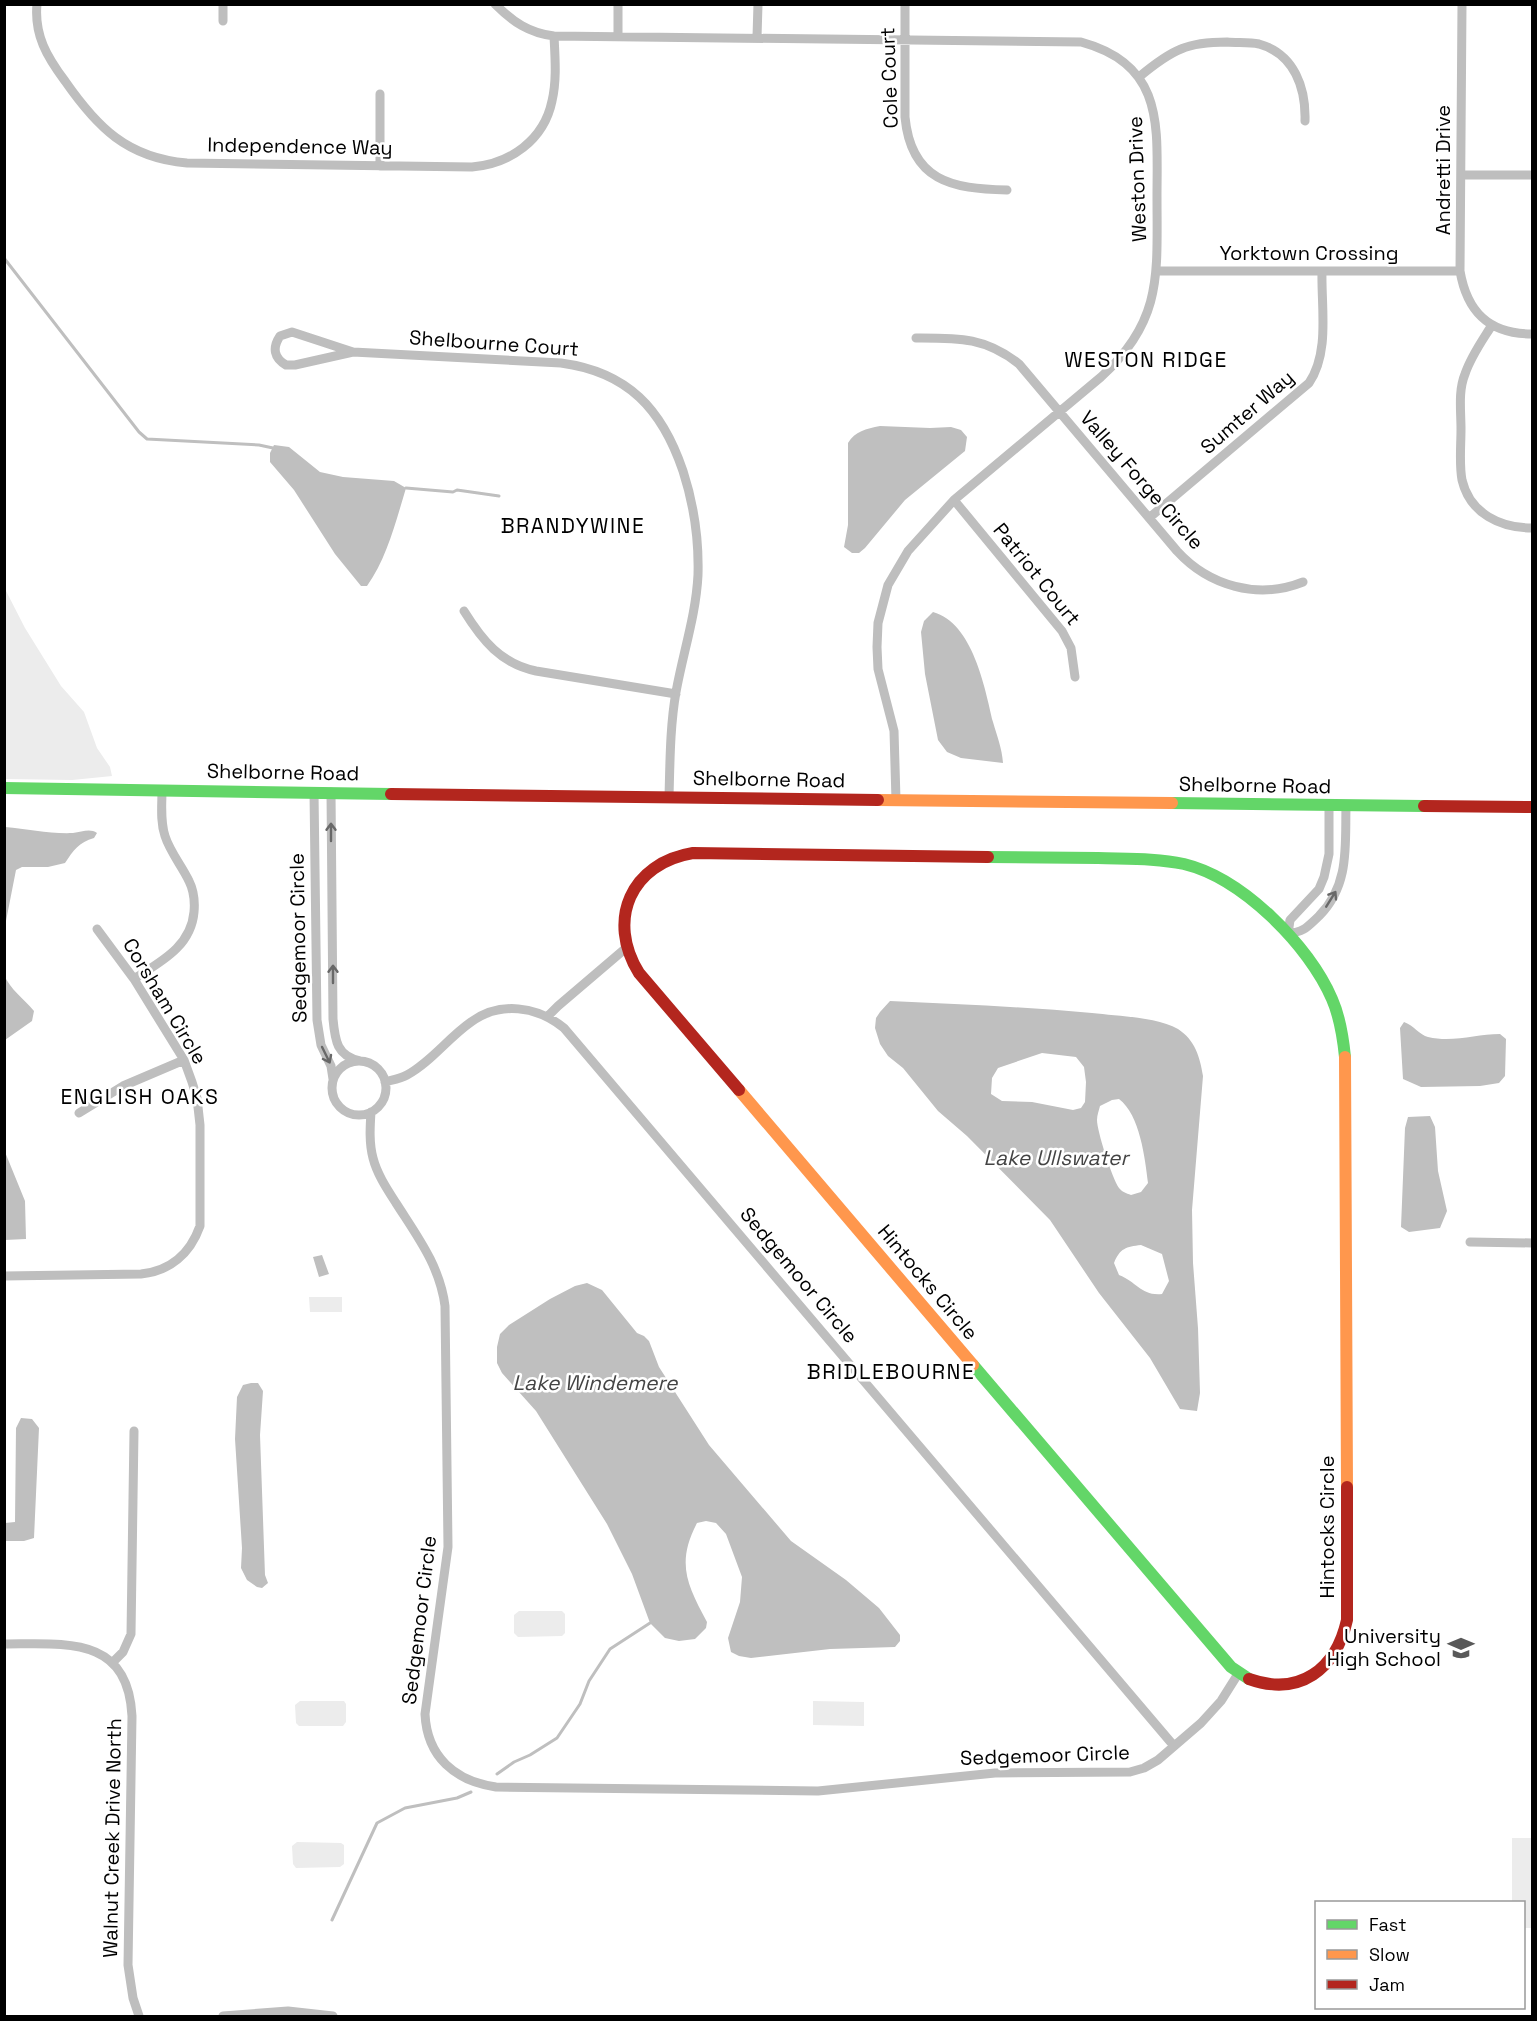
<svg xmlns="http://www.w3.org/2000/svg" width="1537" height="2021" viewBox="0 0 1537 2021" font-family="'Space Grotesk',sans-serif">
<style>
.green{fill:#ececec}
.water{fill:#bfbfbf;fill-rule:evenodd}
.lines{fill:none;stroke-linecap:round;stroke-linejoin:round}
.stream{stroke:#bfbfbf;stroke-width:3}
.street{stroke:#bebebe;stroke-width:9}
.fast{stroke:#63d668;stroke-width:12}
.slow{stroke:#ff974d;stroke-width:12}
.jam{stroke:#b3261e;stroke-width:12}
.oneway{stroke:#686868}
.labels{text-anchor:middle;stroke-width:5;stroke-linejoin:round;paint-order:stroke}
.street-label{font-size:20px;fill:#000;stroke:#fff}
.poi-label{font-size:20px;fill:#000;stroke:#fff;text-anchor:end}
.neighbourhood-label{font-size:21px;letter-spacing:1.5px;fill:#000;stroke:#fff}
.water-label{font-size:21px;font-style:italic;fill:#444;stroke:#fff}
</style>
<rect width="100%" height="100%" fill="#fff"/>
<path class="green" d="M5,589L25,628L61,686L84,712L97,748L110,767L112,776L72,780L5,779Z
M309,1297H342V1312H310Z
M519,1611H562L565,1614V1633L562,1636L518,1637L514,1633V1615Z
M300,1701H344L346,1704V1722L343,1726H299L296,1723L295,1705Z
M813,1701L864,1702V1726L813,1725Z
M1512,1838H1532V1928H1524V1902H1512Z
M297,1842L341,1843L344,1845V1864L340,1867L296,1868L293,1864L292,1846Z"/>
<path class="water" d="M880,426L930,428L951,427L961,430L967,437L965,451L905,500L865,548L859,553H852L844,547L848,525V443C855,431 866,429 880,426Z
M274,445L289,447L320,472L343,477L394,481L406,488C396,521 387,558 367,586H361L335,554L294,490L270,462V453Z
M933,612C973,623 985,688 993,722C997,736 1002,748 1003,763L961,758L947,752L938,740L925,674L921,632L924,621Z
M5,827C28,829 50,834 73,833C82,832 90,828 97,833L94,838C79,842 73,851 65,863L48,867H22L16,870L5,926Z
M4,975C10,989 24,999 34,1011L32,1021L5,1040Z
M890,1001C958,1004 1025,1007 1092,1013C1117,1016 1157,1017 1178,1029C1195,1040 1200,1057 1203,1076L1192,1210L1193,1263L1198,1328L1200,1393L1197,1411L1180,1409L1150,1358L1099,1293L1050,1220L967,1136L938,1111L903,1068L888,1056L880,1044L875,1028L876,1018L880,1012ZM1042,1053L1076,1057L1084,1067L1086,1082L1085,1102L1081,1108L1073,1110L1032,1102L1002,1101L991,1094L992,1078L998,1068ZM1119,1099C1140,1115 1145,1158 1148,1183L1141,1192L1131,1195C1126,1193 1122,1192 1119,1188C1112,1178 1097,1131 1097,1120C1097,1115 1099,1110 1100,1106L1112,1100ZM1141,1245L1162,1254L1169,1281L1162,1294C1141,1296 1137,1282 1119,1275L1114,1263C1120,1248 1126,1247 1141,1245Z
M1404,1022C1413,1025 1420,1035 1428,1037C1453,1043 1476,1034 1500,1034L1506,1039L1505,1076L1499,1083L1480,1086L1421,1087L1403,1079L1400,1028Z
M1430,1116L1435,1127L1438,1171L1447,1211L1440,1228L1409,1232L1401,1227L1405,1128L1408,1117Z
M5,1152L25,1201L26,1239L5,1240Z
M322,1255L329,1274L319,1277L313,1257Z
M587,1283L602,1290L637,1333L644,1336L649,1341L659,1367L709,1445L791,1541L846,1580L879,1608L900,1635V1641L895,1647L830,1649L751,1658L739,1656L731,1652L728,1638L740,1602L742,1577L726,1534L716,1523L706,1521L697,1523C676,1563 687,1585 707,1622L706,1628L695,1639L679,1641L665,1638L650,1623L632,1574L607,1524L536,1411L502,1373L497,1363V1347L500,1334L509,1325L550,1299L575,1286Z
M251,1383H258L263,1391L260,1435L265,1575L268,1583L262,1588L257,1587L247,1580L241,1568L242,1548L235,1439L237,1397L243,1385Z
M21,1418L32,1419L39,1428L34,1538L24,1541H5V1523L15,1522L16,1428Z"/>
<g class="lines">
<path class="stream" d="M4,258L139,432L147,439L259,445L273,448
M406,488L453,492L457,490L499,496
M497,1774L514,1762L530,1755L557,1738L580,1704L589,1681L610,1649L650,1623
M332,1920L377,1823L405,1808L457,1798L471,1792"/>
<path class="street" d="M37,4C34,35 47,57 65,81C97,127 127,158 187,163L472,167C510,164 544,140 552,101C557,80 555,57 554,36
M495,4C513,22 529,33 554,36L1081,42C1165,65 1157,126 1157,197C1157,274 1163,321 1101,377L954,500L908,551L888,585L878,623L877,647L878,669L894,731L896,800
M905,4V117C911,181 952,189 1007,190
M1462,4L1460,271C1467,312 1489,334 1532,334
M223,21V4
M618,36V4
M757,37L758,4
M1139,77C1151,67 1166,55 1181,49C1195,43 1211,42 1227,42C1237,43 1249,42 1259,44C1295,54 1306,89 1305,121
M380,94V166
M1461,175H1532
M1157,271H1460
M1492,325C1482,341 1471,356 1465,374C1458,391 1461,411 1461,429C1461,446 1459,464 1462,480C1470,514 1501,528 1532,528
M292,332L353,352L295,365H286C274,358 272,348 280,336Z
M916,338C958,338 985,337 1019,364L1177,551C1209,586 1258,600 1303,582
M353,352L561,363C628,372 662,409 683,471C694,505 699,540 698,575C696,615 683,653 676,692C670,726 670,762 669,797
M954,500L1062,631L1071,648L1075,677
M1149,518L1309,383C1330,352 1321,307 1322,271
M464,611C482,640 501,664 536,671L676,694
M314,792L317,1020L321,1045L331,1066L333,1079
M331,792L333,1019C335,1041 337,1056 360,1061
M1329,805V854L1324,877L1319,889L1290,920L1288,934C1305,931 1306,928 1319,916C1350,885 1345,845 1346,806
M134,979C160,962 191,947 194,912C195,901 194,891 189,881C182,866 170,852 165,836C160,821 162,805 162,790
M548,1016L558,1006L626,948
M332 1088a27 27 0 1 1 54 0a27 27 0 1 1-54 0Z
M385,1082C392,1080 400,1079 407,1075C431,1062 448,1038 471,1022C500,1001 537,1006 564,1028L1174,1746
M371,1112C370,1127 369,1143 373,1158C377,1174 387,1189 396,1203C417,1236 440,1266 445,1306L448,1547L425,1714C427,1757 455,1781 496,1787L818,1791L995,1773L1130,1772L1144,1768L1158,1760L1201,1723L1221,1701L1238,1674
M79,1113L123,1086L184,1060
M1470,1242L1532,1243
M4,1276L141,1274C170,1271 190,1254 200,1226V1125L197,1098L192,1082L184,1060L134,979L97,929
M4,1644C65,1644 128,1635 132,1716L128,1965L133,1998L139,2016
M113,1662L123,1652L131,1634L134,1431
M223,2016L288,2011L333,2016"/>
<path class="fast" d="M4,788L391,794
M1172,803L1424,806
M988,857C1025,857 1061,858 1098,858C1127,859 1156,858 1184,864C1242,878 1309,945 1332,999C1340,1017 1343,1037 1345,1057
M973,1365L1231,1667L1249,1679"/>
<path class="slow" d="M878,800L1172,803
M1345,1057L1347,1487
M739,1090L973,1365"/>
<path class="jam" d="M391,794L878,800
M1424,806L1532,807
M693,853L988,857
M693,853C631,863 606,920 639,973L739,1090
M1249,1679C1300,1697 1336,1669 1347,1620V1487"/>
</g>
<defs><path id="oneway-shaft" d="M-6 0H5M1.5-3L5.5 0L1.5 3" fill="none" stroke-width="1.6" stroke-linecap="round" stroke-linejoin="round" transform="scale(1.5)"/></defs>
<g class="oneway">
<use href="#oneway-shaft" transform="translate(331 832) rotate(-90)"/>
<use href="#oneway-shaft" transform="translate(1331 899) rotate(-58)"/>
<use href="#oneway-shaft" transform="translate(333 974) rotate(-90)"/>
<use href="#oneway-shaft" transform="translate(326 1055) rotate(64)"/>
</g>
<defs>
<g id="school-bare" transform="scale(2.07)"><path d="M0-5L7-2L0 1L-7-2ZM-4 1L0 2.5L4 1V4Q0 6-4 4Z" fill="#595959" stroke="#fff" stroke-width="2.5" paint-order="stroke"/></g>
</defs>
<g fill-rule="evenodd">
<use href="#school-bare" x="1461" y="1648"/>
</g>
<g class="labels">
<g class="street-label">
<text transform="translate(889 78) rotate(-92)" y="7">Cole Court</text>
<text transform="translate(300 146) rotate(1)" y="7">Independence Way</text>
<text transform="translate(1443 170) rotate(-90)" y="7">Andretti Drive</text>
<text transform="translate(1137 179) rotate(-92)" y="7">Weston Drive</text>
<text x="1309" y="260">Yorktown Crossing</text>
<text transform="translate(494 343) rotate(4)" y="7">Shelbourne Court</text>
<text transform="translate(1247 412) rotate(-41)" y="7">Sumter Way</text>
<text transform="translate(1142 480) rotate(49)" y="7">Valley Forge Circle</text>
<text transform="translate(1037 574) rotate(51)" y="7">Patriot Court</text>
<text transform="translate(283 772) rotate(1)" y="7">Shelborne Road</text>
<text transform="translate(769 779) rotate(1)" y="7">Shelborne Road</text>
<text transform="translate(1255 785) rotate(1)" y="7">Shelborne Road</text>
<text transform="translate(298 938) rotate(-91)" y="7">Sedgemoor Circle</text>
<text transform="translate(165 1001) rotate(59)" y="7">Corsham Circle</text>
<text transform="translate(799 1275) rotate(50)" y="7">Sedgemoor Circle</text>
<text transform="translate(928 1282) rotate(50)" y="7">Hintocks Circle</text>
<text transform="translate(1327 1527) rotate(-90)" y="7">Hintocks Circle</text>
<text transform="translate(419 1620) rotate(-83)" y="7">Sedgemoor Circle</text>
<text transform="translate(1045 1755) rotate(-2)" y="7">Sedgemoor Circle</text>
<text transform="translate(112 1838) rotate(-89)" y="7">Walnut Creek Drive North</text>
</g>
<g class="poi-label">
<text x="1441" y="1643">University<tspan x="1441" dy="23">High School</tspan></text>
</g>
<g class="neighbourhood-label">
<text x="1146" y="367">WESTON RIDGE</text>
<text x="573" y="533">BRANDYWINE</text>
<text x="140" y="1104">ENGLISH OAKS</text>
<text x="891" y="1379">BRIDLEBOURNE</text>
</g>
<g class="water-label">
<text x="1056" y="1165">Lake Ullswater</text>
<text x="595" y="1390">Lake Windemere</text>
</g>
</g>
<rect width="1537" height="2021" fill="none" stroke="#000000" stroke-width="12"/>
<rect x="1315" y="1901" width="210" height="108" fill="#ffffff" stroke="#999999" stroke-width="1.5"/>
<rect x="1327" y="1920" width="30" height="9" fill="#63d668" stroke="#999999" stroke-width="1.5"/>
<text x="1369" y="1931" font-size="18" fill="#000000">Fast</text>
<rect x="1327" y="1950" width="30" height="9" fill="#ff974d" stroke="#999999" stroke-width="1.5"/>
<text x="1369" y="1961" font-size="18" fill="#000000">Slow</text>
<rect x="1327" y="1980" width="30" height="9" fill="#b3261e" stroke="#999999" stroke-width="1.5"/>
<text x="1369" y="1991" font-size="18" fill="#000000">Jam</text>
</svg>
